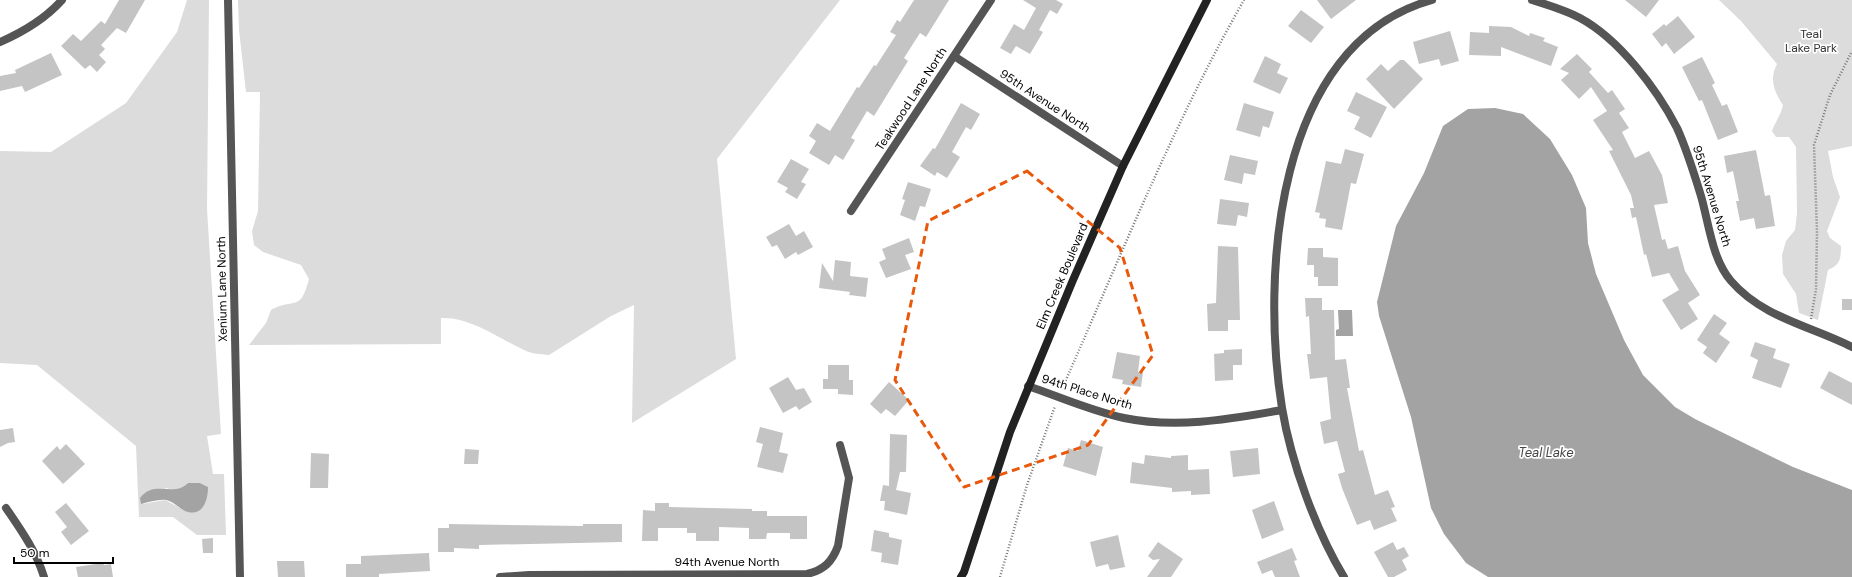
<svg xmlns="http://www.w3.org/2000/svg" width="1852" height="577" viewBox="0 0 1852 577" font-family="'DM Sans',sans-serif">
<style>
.green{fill:#dcdcdc;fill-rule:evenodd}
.water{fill:#a3a3a3}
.building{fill:#c4c4c4}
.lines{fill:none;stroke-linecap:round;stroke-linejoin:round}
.path{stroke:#777;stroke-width:2.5;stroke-dasharray:1 2;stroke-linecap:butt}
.street{stroke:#555;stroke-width:8}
.secondary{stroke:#222;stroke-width:8}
.marked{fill:none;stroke:#e8590c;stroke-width:3;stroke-dasharray:8 5;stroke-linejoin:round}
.labels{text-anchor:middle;stroke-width:3.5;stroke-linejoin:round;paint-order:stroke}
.park-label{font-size:12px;fill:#333;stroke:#fff}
.street-label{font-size:12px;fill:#000;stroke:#fff}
.water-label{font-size:13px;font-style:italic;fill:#444;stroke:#fff}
</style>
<rect width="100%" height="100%" fill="#fff"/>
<path class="green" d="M187,0H209L207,209L221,434L207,436L213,474H224L226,535H197L173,517H139L136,446L37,365L0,363V151L51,152L126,103L177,32ZM188,483H200L208,487L186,511L165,500L142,504L166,488C176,491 181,491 188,483Z
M238,0H840L717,159L736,359L632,423L634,305L611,316L549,355C541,354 531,354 524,350C498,338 471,317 441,318V344L249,345L266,323L271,310C295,297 300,313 309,279L301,265L263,252L254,245L252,231L258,211L260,92H246L239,30Z
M1719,0H1852V146L1828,151L1833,177L1840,197L1827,231L1830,238L1841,246C1841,259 1840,265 1828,270L1818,320L1799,313L1796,294L1783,274L1782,255L1786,241L1795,230L1797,213L1796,147L1789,137H1776L1772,131C1775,122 1781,115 1783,105C1774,92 1769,79 1777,64L1741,21Z"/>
<path class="water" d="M1495,108L1523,114L1550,139L1572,175L1586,208L1588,243L1596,274L1624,340L1643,375L1675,407L1695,419L1793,467L1852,490V577H1488L1466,563L1444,534L1431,508L1411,417L1379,316L1377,302L1396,226L1424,173L1443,126L1468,109Z
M1338,310H1352L1353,336H1336V330L1339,329Z
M188,483H200L208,487C208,500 203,518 185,511C179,508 174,502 166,500C159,499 149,502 141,504L140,498C155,479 173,498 188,483Z"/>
<path class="building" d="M119,0H145L126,33L117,28L101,45L105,49L99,55L106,62L97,72L90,65L85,69L61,46L73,34L81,41L101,21L105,24Z
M914,0H949L926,37L920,33L904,58L908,61L874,116L867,111L851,138L855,140L843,160L835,155L829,165L809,153L816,141L809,136L817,123L830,131L857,87L859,88L874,65L876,66L896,35L890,32L897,20L900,22Z
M1023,0H1056L1063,4L1057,14L1050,10L1039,30L1043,32L1030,54L1016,46L1011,54L1000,48L1014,24L1024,30L1036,8Z
M1317,0H1356L1331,19Z
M1625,0H1659L1646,17Z
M1301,10L1324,27L1311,43L1288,26Z
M1678,16L1695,37L1674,54L1666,43L1662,47L1652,34L1664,24L1666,26Z
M1489,26L1511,27L1529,36L1530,33L1545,38L1543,41L1558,47L1551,66L1501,47V56L1469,55L1470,32L1489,33Z
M1450,31L1459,61L1441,66L1439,59L1419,64L1413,42Z
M51,53L62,75L25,92L22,86L0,91V76L16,73L15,70Z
M1577,54L1592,69L1589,72L1608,93L1612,90L1625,109L1619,113L1629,128L1622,132L1635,158L1649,151L1662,175L1668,203L1654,205L1662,240L1665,239L1668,249L1678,246L1685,271L1700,295L1688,303L1698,319L1681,330L1662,300L1679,290L1669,273L1652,277L1646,254L1644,255L1636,217L1632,218L1630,208H1634L1631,195L1609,151L1613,150L1593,120L1607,111L1591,87L1579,99L1561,80L1569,73L1560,69Z
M1265,56L1281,64L1277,73L1288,78L1280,94L1253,82Z
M1702,57L1715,83L1712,85L1722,106L1727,104L1738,132L1718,140L1702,100L1699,101L1682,67Z
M1400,60H1404L1423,79L1394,109L1366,79L1381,64L1388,71Z
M1356,92L1387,107L1371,138L1354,129L1360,117L1347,111Z
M961,103L980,114L971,130L966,127L952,152L960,157L947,178L937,172L935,176L920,166L933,148L935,149Z
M1244,103L1274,112L1269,128L1263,126L1260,137L1236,130Z
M1345,149L1364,154L1356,184L1351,183L1342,230L1325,227L1326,219L1319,218L1320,213L1315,212L1326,161L1341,164Z
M1756,150L1765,196L1770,195L1775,226L1756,229L1754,218L1740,221L1736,201H1739L1733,171L1727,173L1724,156Z
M1230,155L1258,161L1255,175L1244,173L1242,184L1224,180Z
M791,159L809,169L801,182L806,184L797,199L785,192L788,188L777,182Z
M908,182L931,189L925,207L920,206L915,221L900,215L905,200L902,199Z
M1220,199L1249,203L1247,217L1238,215L1236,226L1217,224Z
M789,224L796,236L804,231L813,247L798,255L796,252L785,259L777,245L772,247L766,237Z
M909,238L914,252L905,255L911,269L886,278L879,262L886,259L882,249Z
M1218,246L1238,247L1240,320H1228V331H1208L1207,304L1216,303Z
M1308,248H1323V257L1338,258V286H1318V277H1314V265H1307Z
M835,260L851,262L850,276L868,278L866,297L849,295L850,292L819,288L822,263L833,281Z
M1305,298H1322V310H1334L1335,360L1346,359L1350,388H1347L1359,451L1363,450L1375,495L1388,490L1395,507L1391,508L1397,521L1374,530L1370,520L1357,525L1342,488L1338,474L1345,472L1337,441L1324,444L1320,422L1331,419L1327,377L1310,379L1307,354H1311L1309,316L1306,317Z
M1842,299H1852V310H1842Z
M1714,314L1727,323L1719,334L1730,342L1716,363L1703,353L1707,347L1697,340Z
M1755,342L1776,349L1773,358L1790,364L1781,388L1752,378L1758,360L1750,356Z
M1242,349V365H1233V380L1215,381L1214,354L1224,353V350Z
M1117,352L1140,356L1138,372H1143L1141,387L1122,384L1123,380L1112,378Z
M828,365H849V380H853V395L838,394V389H823V379H828Z
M1829,371L1852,383V405L1820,388Z
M788,377L796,390L804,388L812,402L799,410L796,406L783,413L769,388Z
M889,382L909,400L895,416L886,409L881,414L870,404Z
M760,427L783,433L779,452L788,454L783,473L757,467L763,444L756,442Z
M13,428L15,442L8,443L0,447V430Z
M890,434L907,435L906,472H900L896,490L911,493L907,515L884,510L885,501H880L883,485L889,486Z
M1081,440L1103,447L1096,476L1063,466L1068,448L1078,451Z
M66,444L85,464L63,484L42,461L57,446L60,450Z
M1258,448L1260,474L1233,477L1230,451Z
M465,449L479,450L478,464H464Z
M311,453L329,454L328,488H310Z
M1145,455L1171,458V456L1188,455V470L1209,469L1210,494L1191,495V491L1172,492V488L1130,483L1132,462L1144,464Z
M1274,501L1284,530L1262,539L1252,510Z
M66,503L89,531L71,545L61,532L67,527L55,512Z
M655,503H669V507L752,509V511H767V516H807V539H790V533H767L766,539H749V528L719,527V541H696V533H687V528H658V541H642L643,510L655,511Z
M449,524L583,526V524H622V542L479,545V549L454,548V552H438V528H449Z
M874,530L889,533V537L902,540L898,565L881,562L882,553L871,551Z
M1118,535L1125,567L1110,570L1108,564L1096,567L1090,542Z
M213,538V553H203L202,539Z
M1158,542L1183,559L1171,577H1147L1160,559L1153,560L1148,556Z
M1393,542L1397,550L1404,547L1409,556L1402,560L1407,570L1394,577H1388L1374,552Z
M1292,548L1297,560L1294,561L1300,577H1275L1272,570L1262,574L1257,562Z
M429,553L430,571L379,574V577H346V564H361V556Z
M277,561H304L305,577H278Z
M103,563L104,565L111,564L113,577H78L76,567Z"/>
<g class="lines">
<path class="path" d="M1811,319L1816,289L1817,232L1814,145L1830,95L1852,51
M1062,389C1120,258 1173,124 1244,0
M1000,577L1027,485L1055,406"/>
<path class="street" d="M228,0L240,577
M1532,0C1548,5 1565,10 1580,18C1619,39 1657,89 1677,128C1687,150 1694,173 1701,196C1709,224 1712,259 1731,281C1763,318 1811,326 1852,347
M0,42C23,32 45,19 62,0
M954,56L1123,166
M851,211L991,0
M1028,386C1060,397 1091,411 1124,418C1177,429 1230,419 1282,410
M6,508C21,530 36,551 44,577
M500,577L529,575L807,574C824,570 832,562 838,546L849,478L840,445
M1344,577C1316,531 1291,462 1282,408C1261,277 1274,44 1432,0"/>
<path class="secondary" d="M961,577L964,572L1010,432L1073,280L1123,166L1207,0"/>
</g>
<path class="marked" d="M1027,171L1120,248L1153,355L1088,445L964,487L895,380L928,221Z"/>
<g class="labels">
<g class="park-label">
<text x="1811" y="38">Teal<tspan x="1811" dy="14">Lake Park</tspan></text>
</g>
<g class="street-label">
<text transform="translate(911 99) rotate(-57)" y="4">Teakwood Lane North</text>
<text transform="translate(1045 101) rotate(33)" y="4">95th Avenue North</text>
<text transform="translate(1712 196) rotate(73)" y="4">95th Avenue North</text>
<text transform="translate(1062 276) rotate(-67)" y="4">Elm Creek Boulevard</text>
<text transform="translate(222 289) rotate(-91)" y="4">Xenium Lane North</text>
<text transform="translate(1087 392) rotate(17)" y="4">94th Place North</text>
<text x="727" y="566">94th Avenue North</text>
</g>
<g class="water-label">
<text x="1546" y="457">Teal Lake</text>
</g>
</g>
<path d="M14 557v6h99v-6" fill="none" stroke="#000000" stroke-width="2"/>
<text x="20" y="557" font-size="12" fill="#000000" stroke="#ffffff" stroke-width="3" paint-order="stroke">50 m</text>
</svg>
